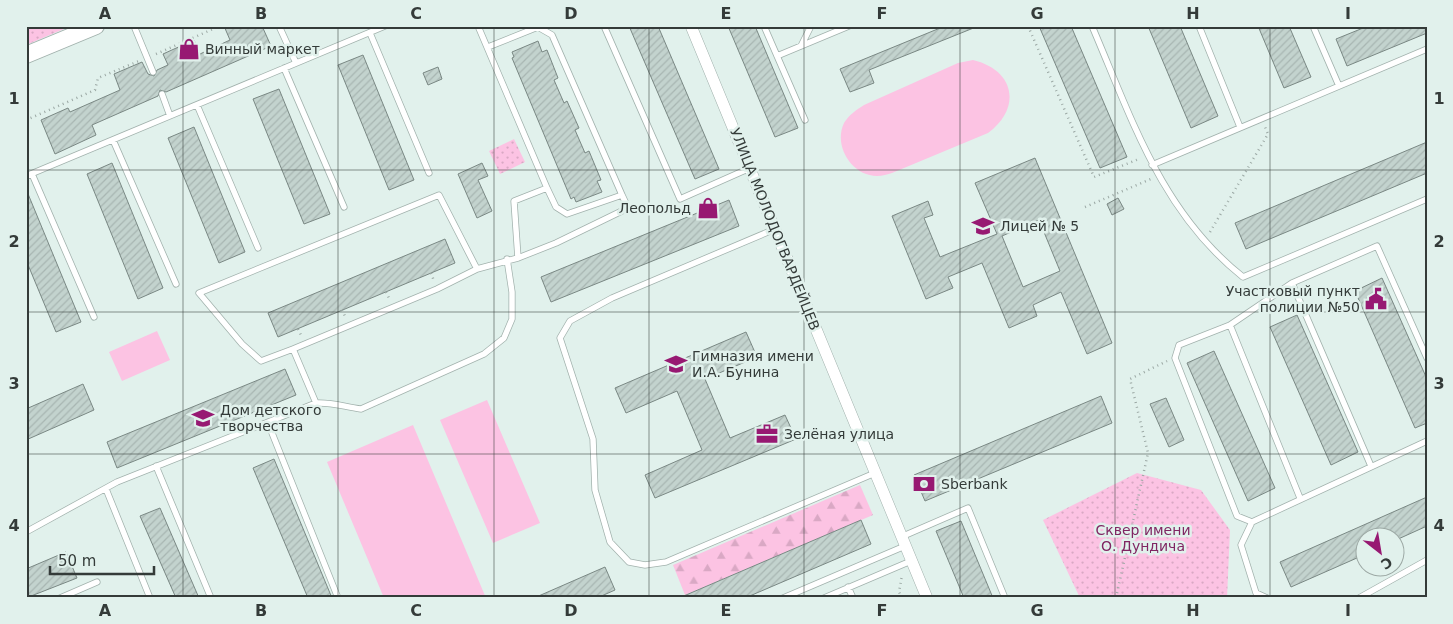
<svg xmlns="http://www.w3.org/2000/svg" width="1453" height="624" viewBox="0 0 1453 624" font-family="'DejaVu Sans',sans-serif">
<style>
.grass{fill:#fcc3e3}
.forest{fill:url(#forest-firs)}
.park{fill:url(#park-dots)}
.building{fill:url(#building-hatch);stroke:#7a8884;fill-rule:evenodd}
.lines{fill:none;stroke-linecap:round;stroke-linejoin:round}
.lane-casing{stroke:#a2b2ad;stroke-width:7}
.street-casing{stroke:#a2b2ad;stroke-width:12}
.secondary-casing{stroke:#a2b2ad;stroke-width:18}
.path{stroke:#9ca9a5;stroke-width:2.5;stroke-dasharray:1 4;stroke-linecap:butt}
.lane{stroke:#fff;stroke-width:5.5}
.street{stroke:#fff;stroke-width:11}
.secondary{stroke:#fff;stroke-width:16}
.grid{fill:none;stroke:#343b39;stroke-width:1;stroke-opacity:0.55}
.labels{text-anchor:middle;stroke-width:5;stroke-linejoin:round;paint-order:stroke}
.poi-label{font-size:14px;fill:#343b39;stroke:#e1f1ec;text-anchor:start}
.street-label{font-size:14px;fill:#343b39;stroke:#e1f1ec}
.park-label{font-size:14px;fill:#802663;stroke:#e1f1ec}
.neatline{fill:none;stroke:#343b39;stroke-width:2}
.grid-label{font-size:16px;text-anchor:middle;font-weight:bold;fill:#343b39}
</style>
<defs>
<pattern id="forest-firs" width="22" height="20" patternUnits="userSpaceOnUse" patternTransform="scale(1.25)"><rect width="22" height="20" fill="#fcc3e3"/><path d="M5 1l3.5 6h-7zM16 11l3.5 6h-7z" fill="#d9a8c4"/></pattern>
<pattern id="park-dots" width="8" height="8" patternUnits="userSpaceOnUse" patternTransform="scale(1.25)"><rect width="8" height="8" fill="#fcc3e3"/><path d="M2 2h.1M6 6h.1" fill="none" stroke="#d9a8c4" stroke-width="1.8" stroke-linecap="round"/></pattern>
<pattern id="building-hatch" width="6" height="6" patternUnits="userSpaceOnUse" patternTransform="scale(1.25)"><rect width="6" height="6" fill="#c3d3ce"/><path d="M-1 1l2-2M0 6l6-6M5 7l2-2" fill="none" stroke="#a8b6b2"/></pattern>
</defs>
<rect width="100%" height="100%" fill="#e1f1ec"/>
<path class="grass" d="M973,60C1015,70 1022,108 988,133L892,173C888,174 882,176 877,176C852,176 833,146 844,123C849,115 856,110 864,105L958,63Z
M157,331L170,360L122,381L109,352Z
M487,400L540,523L493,543L440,420Z
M413,425L486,598H384L327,462Z"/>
<path class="forest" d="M860,485L873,515L685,595L673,565Z"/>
<path class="park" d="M26,26H71L26,45Z
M514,139L525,162L500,174L489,151Z
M1137,473L1201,490L1230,530L1227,598H1080L1043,520Z"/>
<path class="building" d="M224,26H262L271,46L166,92L160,90L158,96L92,125L96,135L55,154L41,120L68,108L70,112L120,90L114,74L142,62L148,74L154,76L157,70L168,65L163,54L194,40L200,54L230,40Z
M629,26H658L719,169L695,179Z
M728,26H755L798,128L775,137Z
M945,26L976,27L869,70L874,83L850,92L840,69Z
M1039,26H1071L1127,157L1100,168Z
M1148,26H1180L1218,116L1191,128Z
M1258,26H1289L1311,77L1284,88Z
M1368,26H1427V33L1347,66L1336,39Z
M538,41L542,52L547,50L558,78L554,80L564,103L567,101L579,128L575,130L585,153L589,151L601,180L597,181L602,192L576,202L574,197L571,199L512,58L514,57L512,52Z
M363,55L414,180L389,190L338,65Z
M438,67L442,79L428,85L423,73Z
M279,89L330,214L304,224L253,99Z
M194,127L245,252L219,263L168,138Z
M1427,142V173L1246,249L1235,223Z
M1035,158L1112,343L1087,354L1061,292L1033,305L1037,316L1009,328L982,263L948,277L953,288L926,299L892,216L928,201L933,215L924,218L940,257L997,234L975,183ZM1039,220L1060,271L1023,287L1002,236Z
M112,163L163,288L138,299L87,174Z
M482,163L488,176L478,180L492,211L477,218L458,174Z
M26,189L81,322L56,332L26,260Z
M1118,198L1124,209L1112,215L1107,204Z
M729,200L739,226L551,302L541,277Z
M445,239L455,263L278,337L268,313Z
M1382,278L1427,379V423L1415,428L1355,291Z
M1297,315L1358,452L1331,465L1270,327Z
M746,332L757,357L705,379L730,438L785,415L796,439L655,498L645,475L702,450L677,391L626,413L615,388Z
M1214,351L1275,488L1248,501L1187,363Z
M285,369L296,395L117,468L107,442Z
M83,384L94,410L26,440V409Z
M1101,396L1112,423L925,501L914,475Z
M1166,398L1184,440L1169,447L1150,404Z
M274,459L332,598H308L253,468Z
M1427,497V526L1396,540V536H1366V554L1291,587L1280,562Z
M160,508L199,598H176L140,516Z
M861,520L871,544L745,598H679Z
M961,521L993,598H964L936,531Z
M66,552L77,578L26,598V569Z
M605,567L615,590L597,598H534Z"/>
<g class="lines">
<g class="lane-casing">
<path id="lane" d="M134,26L153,72
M279,26L296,63
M478,26L547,188L514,201L518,258
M604,26L680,199L750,168
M764,26L805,120
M1092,26C1132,119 1161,212 1243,277L1427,199
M1199,26L1240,127
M1313,26L1339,86
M370,33L429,173
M801,46L811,26
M488,47L538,27L552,35L622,195L567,214L556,207L547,188
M777,56L849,26
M284,68L344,207
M162,94L170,116
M197,105L258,248
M113,140L176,284
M1152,165L1427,49
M32,174L94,317
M26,176L385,26
M775,229L612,298L570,321L560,338L593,439L595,490L610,542L629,562L645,565L666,562L875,473
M1292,283L1230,325L1300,498
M1230,325L1179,345L1175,358L1237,516L1252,522L1427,441
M293,349L261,361L242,344L199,293L439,195L477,269
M316,403C332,402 345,407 361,409L484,354L504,338L512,319V292L507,259
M268,423L338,598
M156,466L211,598
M1371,466L1292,283L1377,246L1427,358
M106,489L150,598
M1252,522L1241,545L1256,593L1267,598
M26,532L117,482L316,403L293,349L437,289L477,269L518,258L556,243L628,208L622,195
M901,537L968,508L1005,598
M848,587L853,598
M60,598L97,582
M783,598L905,546
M824,598L911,561
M1359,598L1427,560"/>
</g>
<g class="street-casing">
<path id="street" d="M691,26L927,598"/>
</g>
<g class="secondary-casing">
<path id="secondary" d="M26,55L96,26"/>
</g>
<path class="path" d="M1028,26L1094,177L1139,159
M156,54L220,26
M26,120L95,90L98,78L139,61
M1085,207L1151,179
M1210,232L1268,134L1265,127
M431,273L434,281
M386,292L390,300
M342,310L346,318
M298,329L302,337
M902,598L899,592L902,575
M1116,598L1148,453L1130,379L1167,361"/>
<use href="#lane" class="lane"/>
<use href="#street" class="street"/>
<use href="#secondary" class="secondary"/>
</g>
<path class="grid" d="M183,26V598M338,26V598M494,26V598M649,26V598M804,26V598M960,26V598M1115,26V598M1270,26V598M26,170H1427M26,312H1427M26,454H1427"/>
<defs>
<g id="shop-bare" transform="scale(1.725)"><path d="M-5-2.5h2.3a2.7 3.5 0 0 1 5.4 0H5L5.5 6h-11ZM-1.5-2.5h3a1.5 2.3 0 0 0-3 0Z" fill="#971972" stroke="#e1f1ec" stroke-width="2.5" paint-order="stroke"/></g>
<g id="school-bare" transform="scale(1.725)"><path d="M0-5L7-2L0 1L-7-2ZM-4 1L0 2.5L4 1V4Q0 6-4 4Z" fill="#971972" stroke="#e1f1ec" stroke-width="2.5" paint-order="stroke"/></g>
<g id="civic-bare" transform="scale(1.725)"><path d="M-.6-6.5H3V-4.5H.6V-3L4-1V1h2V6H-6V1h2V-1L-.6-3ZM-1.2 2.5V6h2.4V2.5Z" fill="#971972" stroke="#e1f1ec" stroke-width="2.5" paint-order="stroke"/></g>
<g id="office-bare" transform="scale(1.725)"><path d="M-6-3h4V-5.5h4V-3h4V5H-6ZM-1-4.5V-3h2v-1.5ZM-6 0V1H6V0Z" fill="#971972" stroke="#e1f1ec" stroke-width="2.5" paint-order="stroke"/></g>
<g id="bank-bare" transform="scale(1.725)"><path d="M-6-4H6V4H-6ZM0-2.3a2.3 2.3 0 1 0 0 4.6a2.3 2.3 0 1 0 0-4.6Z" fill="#971972" stroke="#e1f1ec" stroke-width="2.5" paint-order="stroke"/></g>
</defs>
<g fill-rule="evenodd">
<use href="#shop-bare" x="189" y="49"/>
<use href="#shop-bare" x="708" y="208"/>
<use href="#school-bare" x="983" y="226"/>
<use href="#civic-bare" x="1376" y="299"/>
<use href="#school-bare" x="676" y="364"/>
<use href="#school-bare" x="203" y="418"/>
<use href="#office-bare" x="767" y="434"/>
<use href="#bank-bare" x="924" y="484"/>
</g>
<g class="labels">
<g class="poi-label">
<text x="205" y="54">Винный маркет</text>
<text x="691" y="213" text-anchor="end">Леопольд</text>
<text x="1000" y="231">Лицей № 5</text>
<text x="1360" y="296" text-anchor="end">Участковый пункт<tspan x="1360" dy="16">полиции №50</tspan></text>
<text x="692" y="361">Гимназия имени<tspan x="692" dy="16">И.А. Бунина</tspan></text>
<text x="220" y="415">Дом детского<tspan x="220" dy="16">творчества</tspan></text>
<text x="784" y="439">Зелёная улица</text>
<text x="941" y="489">Sberbank</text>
</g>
<g class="street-label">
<text transform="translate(775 229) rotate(68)" y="5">УЛИЦА МОЛОДОГВАРДЕЙЦЕВ</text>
</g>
<g class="park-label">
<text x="1143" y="535">Сквер имени<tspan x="1143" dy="16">О. Дундича</tspan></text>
</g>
</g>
<rect width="1453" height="624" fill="none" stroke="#e1f1ec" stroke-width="55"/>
<g transform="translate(1380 552) rotate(149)"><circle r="24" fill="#e1f1ec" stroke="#9ca8a4"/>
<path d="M0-4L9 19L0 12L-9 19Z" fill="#971972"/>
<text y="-8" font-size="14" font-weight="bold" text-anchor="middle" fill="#343b39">С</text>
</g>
<path d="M50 566v8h104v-8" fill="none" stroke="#343b39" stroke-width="2.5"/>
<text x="58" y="566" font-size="15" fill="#343b39" stroke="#e1f1ec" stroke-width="4" paint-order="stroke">50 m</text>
<rect x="28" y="28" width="1398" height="568" class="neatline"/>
<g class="grid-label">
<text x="105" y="19">A</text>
<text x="261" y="19">B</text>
<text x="416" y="19">C</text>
<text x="571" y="19">D</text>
<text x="726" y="19">E</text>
<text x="882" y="19">F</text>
<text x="1037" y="19">G</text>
<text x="1193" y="19">H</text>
<text x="1348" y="19">I</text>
<text x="14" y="104">1</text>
<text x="1439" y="104">1</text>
<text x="14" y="247">2</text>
<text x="1439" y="247">2</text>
<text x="14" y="389">3</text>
<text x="1439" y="389">3</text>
<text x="14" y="531">4</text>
<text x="1439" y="531">4</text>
<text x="105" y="616">A</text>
<text x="261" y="616">B</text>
<text x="416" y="616">C</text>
<text x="571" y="616">D</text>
<text x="726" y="616">E</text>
<text x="882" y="616">F</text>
<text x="1037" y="616">G</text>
<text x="1193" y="616">H</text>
<text x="1348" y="616">I</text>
</g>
</svg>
